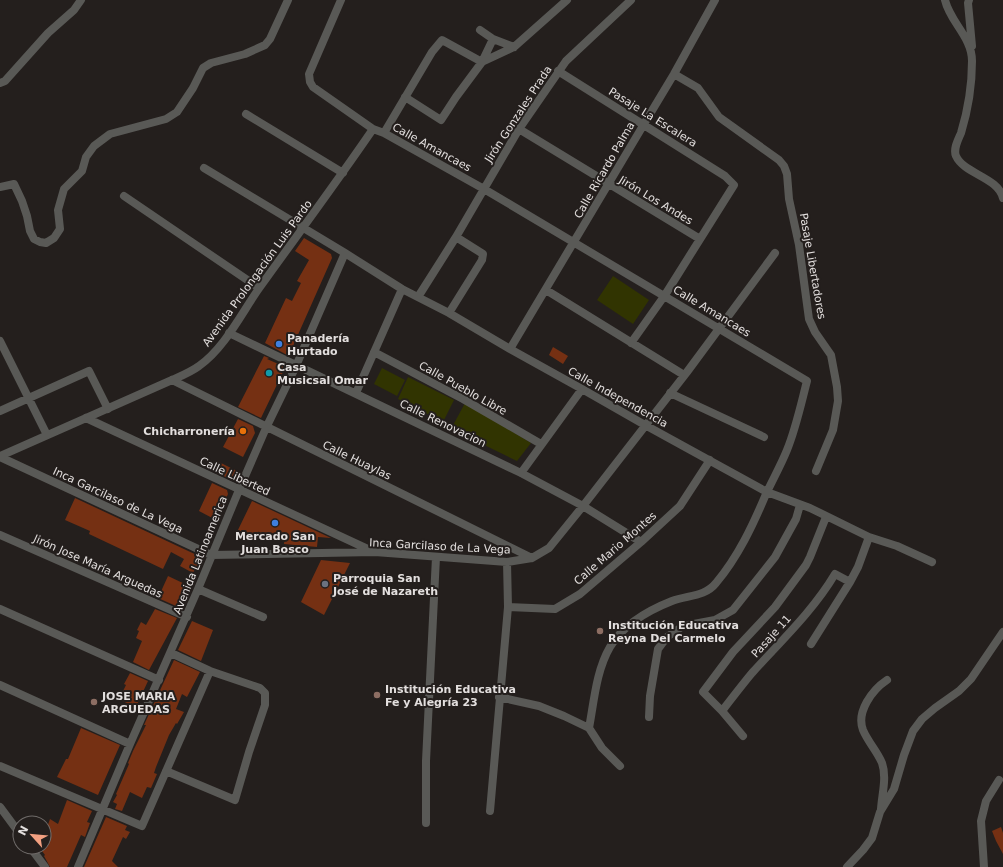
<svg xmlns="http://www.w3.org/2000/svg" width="1003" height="867" viewBox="0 0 1003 867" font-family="'DejaVu Sans',sans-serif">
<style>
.green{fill:#313401}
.building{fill:#753013}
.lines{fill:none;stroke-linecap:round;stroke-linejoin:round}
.street{stroke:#595956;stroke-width:8}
.shop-dot{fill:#3f7fe0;stroke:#241f1d;stroke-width:1.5}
.culture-dot{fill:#0f9aa8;stroke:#241f1d;stroke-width:1.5}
.food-dot{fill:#e8710a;stroke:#241f1d;stroke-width:1.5}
.worship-dot{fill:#6b7280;stroke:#241f1d;stroke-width:1.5}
.education-dot{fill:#8d6e63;stroke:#241f1d;stroke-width:1.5}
.labels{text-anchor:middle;stroke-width:4;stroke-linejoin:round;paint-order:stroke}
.street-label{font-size:11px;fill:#e3dfde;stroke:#241f1d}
.poi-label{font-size:11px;font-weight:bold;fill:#e3dfde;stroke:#241f1d;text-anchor:start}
</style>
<rect width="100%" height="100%" fill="#241f1d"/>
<path class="green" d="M613,276L649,300L633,324L597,300Z
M382,368L405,380L397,396L374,384Z
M408,377L454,400L443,422L398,399Z
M465,403L531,443L517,461L451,429Z"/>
<path class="building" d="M304,238L331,254L332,258L293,346L289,354L287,355L265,343L286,298L292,301L301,283L297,281L309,260L295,251Z
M553,347L568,356L563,364L549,355Z
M264,356L269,358L267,359L283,366L284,370L261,418L238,407Z
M238,419L253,426L255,433L243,457L223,447Z
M217,461L237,471L233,480L212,471Z
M212,483L227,490L228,494L216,520L199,511Z
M75,498L201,557L193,573L180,566L184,559L171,552L163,569L89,534L90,531L65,520Z
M252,501L331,538L318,537L317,547L284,544L285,535L237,532Z
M321,560L350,563L324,615L301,602Z
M168,576L187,585L176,606L158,598Z
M155,609L177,618L149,670L133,662L142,641L136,638L139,631L137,630L141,622L146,625Z
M192,621L213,630L201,661L178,650Z
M174,660L200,672L187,697L182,694L176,709L184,712L177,724L176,723L169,735L156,767L154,773L157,774L151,788L147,787L142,798L130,792L122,811L115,809L117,804L113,802L117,795L116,794L129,764L128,763L133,751L146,725H144Z
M130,673L148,681L136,707L120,700L124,692L123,691L126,685L124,684Z
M81,728L120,745L98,795L57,777L66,759H68Z
M67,800L92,811L87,822L90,823L85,837L81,835L67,867H50L44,856L45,855L39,847H44V836L50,819L58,824Z
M106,817L127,826L125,830L130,832L126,839L123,837L112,861L118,867H84Z
M1001,827L1003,833V854L996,841L992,831Z"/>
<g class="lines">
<path class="street" d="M341,0L309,74L310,82L313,87L373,129L384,133L484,189L807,381C801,404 796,428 787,450C781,465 773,479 766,494C753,525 738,557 716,583C705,597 687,595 672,601C649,610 623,625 610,647C596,671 594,702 589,728
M945,0C950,22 972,37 972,61C972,85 968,110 961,133C958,140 953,149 956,156C964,174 998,177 1003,198
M969,0L968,3L972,46
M480,30L493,39L514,47
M558,71L725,176L734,185L665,295L631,343
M674,74L698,88L719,117L779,160L784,166L787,174L789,199L799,245L809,319L815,332L831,355L837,387L838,401L833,430L816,471
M0,83L5,81L48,33L74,10L81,0
M405,97L441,120L456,97L482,62L493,39
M246,114L343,173
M519,129L700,239
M384,133L432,52L442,40L482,62L514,47L567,0
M204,168L345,253L402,289L449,313L510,349L582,389L645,425L767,492L810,508L869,537L897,546L932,562
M0,187L14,184L22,201L27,216L30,231L34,239L40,242L46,243L54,238L60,229L58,210L64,189L82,171L86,157L94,146L110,134L166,119L177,112L193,88L203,68L211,63L245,54L265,45L270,39L288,0
M124,196L259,288
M546,290L684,375
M418,297L456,237L519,129L566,61L631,0
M449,313L482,260L483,254L456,237
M229,333L521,473L583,506L641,542
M0,341L47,435
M510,349L644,124L674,74L715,0
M374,352L463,399L541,444
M172,380L532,558
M356,393L402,289
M670,393L764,437
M0,411L89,371L108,409
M86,418L372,551
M0,456L172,380C181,376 191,372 199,366C225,348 242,312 260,287C298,234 336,183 373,129
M0,457L211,555L375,552L507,562L532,558L549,548L583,506L687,372L775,253
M521,473L582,389
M0,535L187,617
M198,589L263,617
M508,607L555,609L580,594L641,542L680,506L710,460
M0,609L159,680
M811,644L850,582L858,567L869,537
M0,685L130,744
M499,697L539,706L564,716L589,728L602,748L620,766
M722,711C732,698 742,685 752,673C781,641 813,611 835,574L850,582
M649,717L650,696L658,649L667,637L683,626L715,620L733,610L775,557L796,519L800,505
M743,736L722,711L703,692L733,652L775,607L806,565L810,557L826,517
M0,766L142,826L210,671
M166,771L235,800L249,752L265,705V693L260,688L210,671L171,653
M0,807L20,834
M881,809C882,794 887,777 882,763C877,751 868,742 863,730C856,712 872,690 887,680
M490,811L508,607L507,562
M426,823V761L436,557
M30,847L45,867
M78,867L130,744L198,589L239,490L266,428L296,366L345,253
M847,867L863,850L872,838L880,812L894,789L904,755L913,731L922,719L935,708L959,691L971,679L1003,632
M984,867L981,821L986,801L999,780"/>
</g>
<g class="shop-dot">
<circle cx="279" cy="344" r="4"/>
<circle cx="275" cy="523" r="4"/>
</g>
<circle class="culture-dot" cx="269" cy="373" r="4"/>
<circle class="food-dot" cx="243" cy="431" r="4"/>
<circle class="worship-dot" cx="325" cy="584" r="4"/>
<g class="education-dot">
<circle cx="600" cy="631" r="4"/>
<circle cx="377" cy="695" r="4"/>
<circle cx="94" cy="702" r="4"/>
</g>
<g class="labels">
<g class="street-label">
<text transform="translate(518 114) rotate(-57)" y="4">Jirón Gonzales Prada</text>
<text transform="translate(653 117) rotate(32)" y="4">Pasaje La Escalera</text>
<text transform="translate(432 147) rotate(29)" y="4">Calle Amancaes</text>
<text transform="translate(604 170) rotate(-60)" y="4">Calle Ricardo Palma</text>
<text transform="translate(656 200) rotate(31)" y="4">Jirón Los Andes</text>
<text transform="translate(813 266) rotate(80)" y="4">Pasaje Libertadores</text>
<text transform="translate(257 273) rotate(-54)" y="4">Avenida Prolongación Luis Pardo</text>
<text transform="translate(712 311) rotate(31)" y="4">Calle Amancaes</text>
<text transform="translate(463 388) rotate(29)" y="4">Calle Pueblo Libre</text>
<text transform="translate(618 397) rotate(29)" y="4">Calle Independencia</text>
<text transform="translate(443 423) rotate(26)" y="4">Calle Renovacion</text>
<text transform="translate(357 460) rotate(26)" y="4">Calle Huaylas</text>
<text transform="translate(235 476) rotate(25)" y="4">Calle Liberted</text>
<text transform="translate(118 500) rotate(25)" y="4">Inca Garcilaso de La Vega</text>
<text transform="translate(440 546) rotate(3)" y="4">Inca Garcilaso de La Vega</text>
<text transform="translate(615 548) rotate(-41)" y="4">Calle Mario Montes</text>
<text transform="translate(200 555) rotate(-68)" y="4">Avenida Latinoamerica</text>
<text transform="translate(98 566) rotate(24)" y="4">Jirón Jose María Arguedas</text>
<text transform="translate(771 636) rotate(-48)" y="4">Pasaje 11</text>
</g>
<g class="poi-label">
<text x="287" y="342">Panadería<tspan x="287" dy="13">Hurtado</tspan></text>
<text x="277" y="371">Casa<tspan x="277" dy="13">Musicsal Omar</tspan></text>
<text x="235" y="435" text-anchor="end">Chicharronería</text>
<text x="275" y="540" text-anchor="middle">Mercado San<tspan x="275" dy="13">Juan Bosco</tspan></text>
<text x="333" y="582">Parroquia San<tspan x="333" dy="13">José de Nazareth</tspan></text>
<text x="608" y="629">Institución Educativa<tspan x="608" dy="13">Reyna Del Carmelo</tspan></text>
<text x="385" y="693">Institución Educativa<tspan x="385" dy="13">Fe y Alegría 23</tspan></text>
<text x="102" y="700">JOSE MARIA<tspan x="102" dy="13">ARGUEDAS</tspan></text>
</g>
</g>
<g transform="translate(32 835) rotate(297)"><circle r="19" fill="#241f1d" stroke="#706c6a"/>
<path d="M0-3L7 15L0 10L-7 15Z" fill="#f2a081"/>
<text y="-6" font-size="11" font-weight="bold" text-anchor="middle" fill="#e3dfde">N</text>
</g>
</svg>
